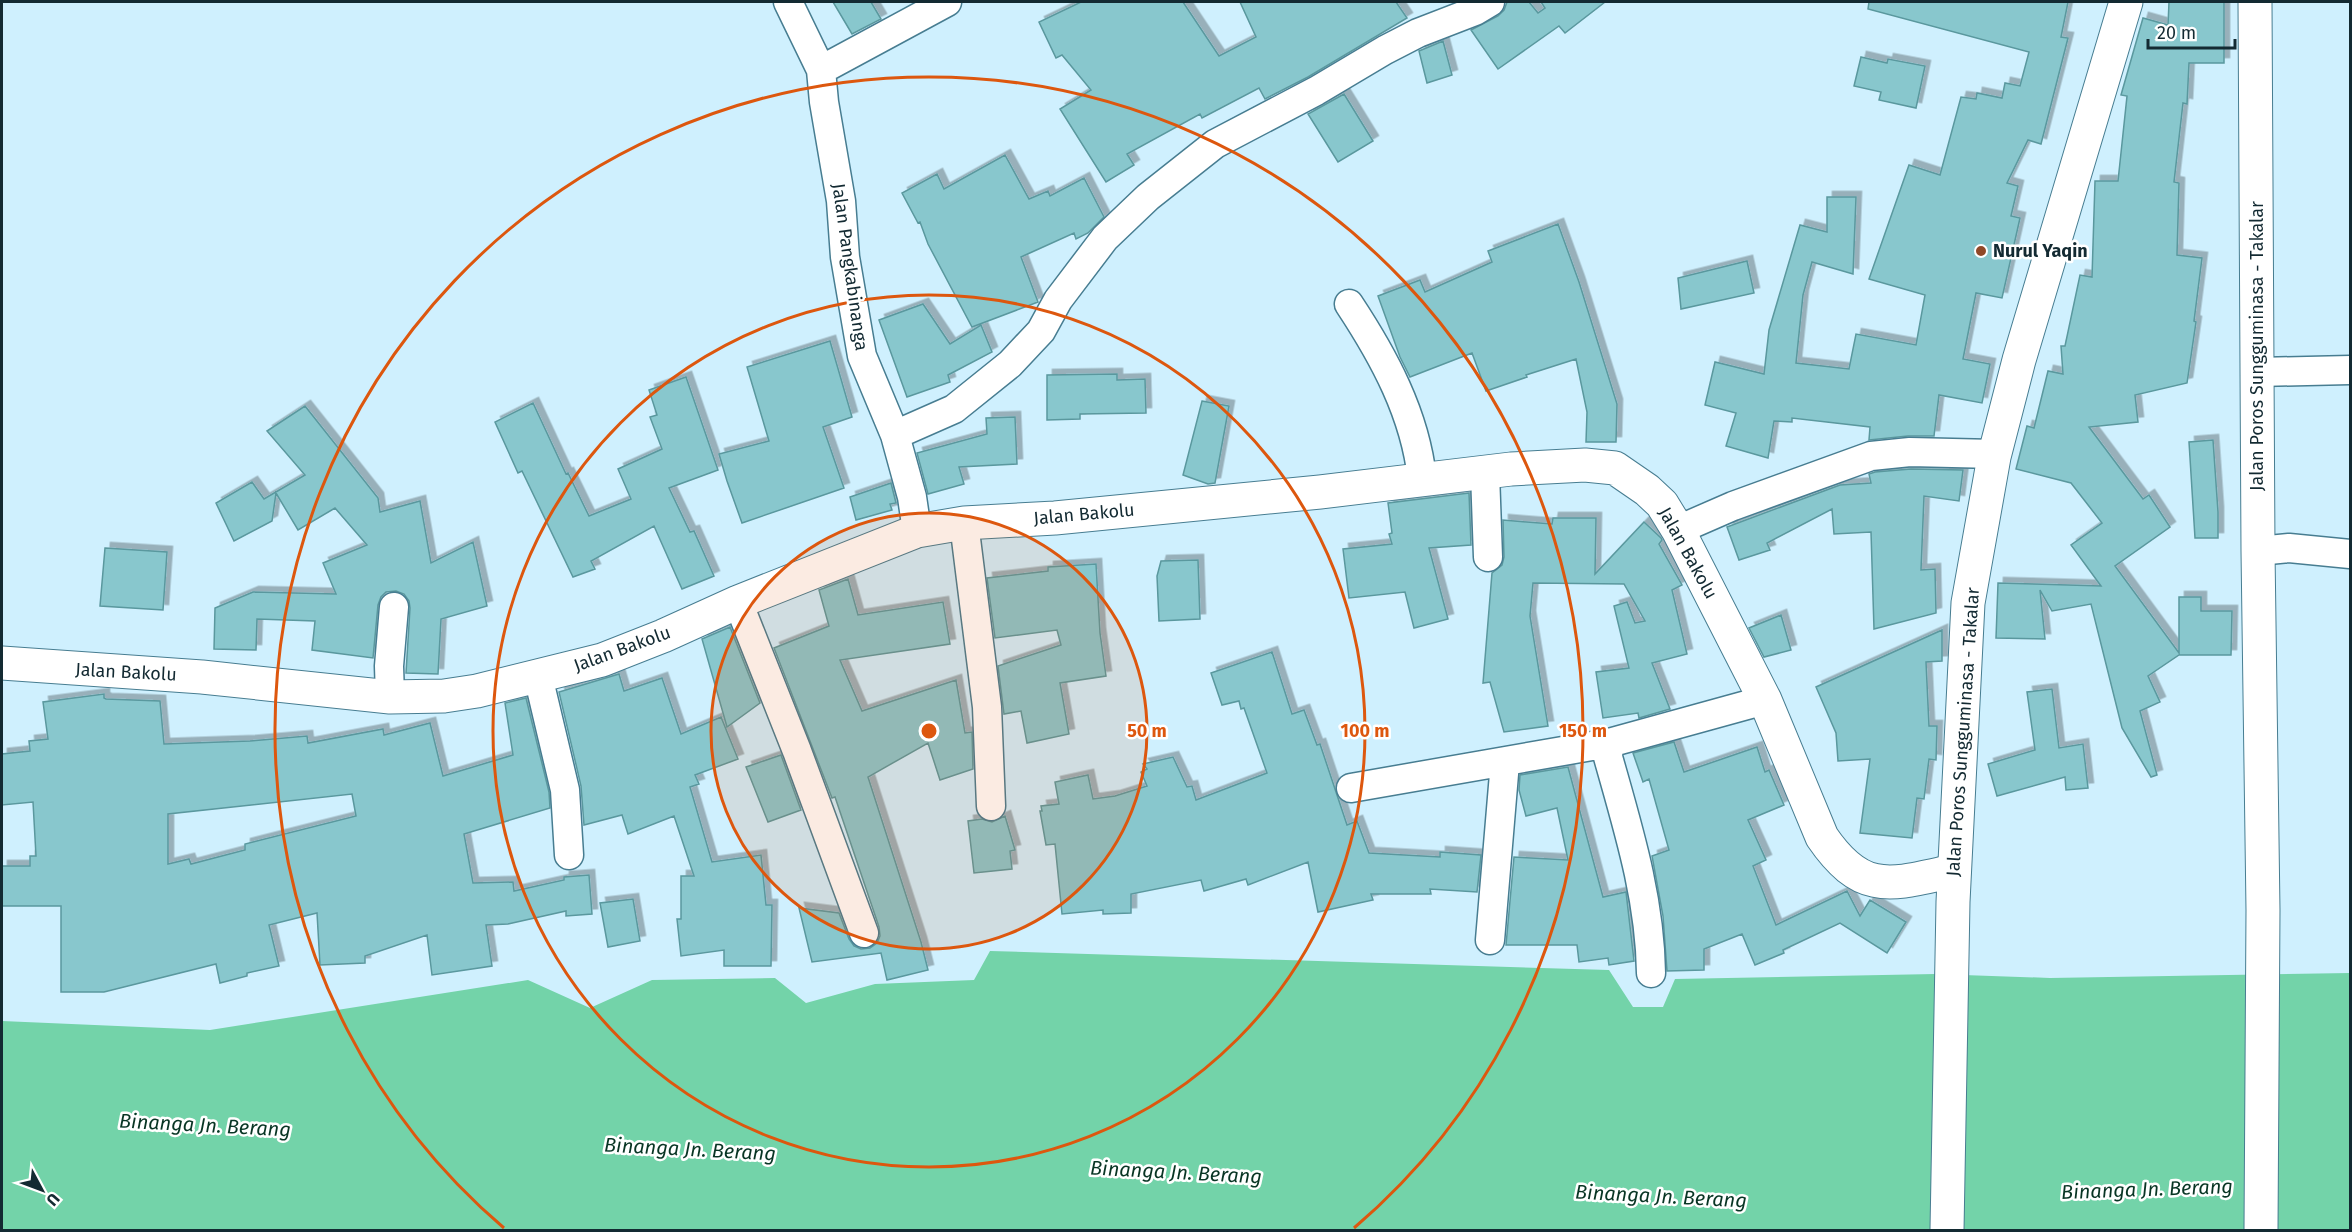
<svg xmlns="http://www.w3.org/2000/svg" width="2352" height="1232" viewBox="0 0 2352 1232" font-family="'Fira Sans',sans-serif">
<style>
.water{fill:#73d3a9}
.building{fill:#88c7cd;stroke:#5a989e;stroke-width:1.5;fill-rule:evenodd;filter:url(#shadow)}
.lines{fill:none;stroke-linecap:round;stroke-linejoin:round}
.street-casing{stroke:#477d91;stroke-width:31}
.secondary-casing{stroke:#477d91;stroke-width:35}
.highway-casing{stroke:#477d91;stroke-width:35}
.street{stroke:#fff;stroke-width:28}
.secondary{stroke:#fff;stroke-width:33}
.highway{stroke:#fff;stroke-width:33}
.ring{fill:none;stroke:#dd570e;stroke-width:3}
.poi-dot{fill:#904827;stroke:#fff;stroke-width:2}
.labels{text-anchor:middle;stroke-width:5;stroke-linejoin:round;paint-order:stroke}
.poi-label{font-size:18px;font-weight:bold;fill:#132a32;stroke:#fff;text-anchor:start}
.street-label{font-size:18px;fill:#132a32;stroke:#fff}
.water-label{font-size:20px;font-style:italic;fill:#083524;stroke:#fff}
.centre{fill:#dd570e;stroke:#fff;stroke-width:3}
.ring-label{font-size:18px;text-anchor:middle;font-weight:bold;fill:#dd570e;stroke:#fff;stroke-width:5;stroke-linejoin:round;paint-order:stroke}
</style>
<defs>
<filter id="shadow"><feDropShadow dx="5.5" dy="-5.5" stdDeviation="0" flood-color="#0004"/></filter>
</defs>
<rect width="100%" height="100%" fill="#cff0fe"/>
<path class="water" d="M990,951L1609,970L1633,1007H1663L1675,979L1935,974L2050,978L2350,973V1230H2V1021L210,1030L528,980L590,1008L652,980L775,978L806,1003L875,984L974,980Z"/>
<path class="building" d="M833,2H871L881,19L852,34Z
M1081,2H1183L1219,56L1256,37L1240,2H1396L1407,18L1308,77L1265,99L1259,88L1202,118L1200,114L1127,154L1134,165L1106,182L1060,109L1091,90L1062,55L1056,58L1039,22Z
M1507,2H1529L1538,13L1545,8L1541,2H1605L1565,33L1559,26L1498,69L1471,30L1498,16L1504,10Z
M1869,2H2068L2061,37L2068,38L2041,144L2028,140L2007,183L2018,186L2011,216L2020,218L2002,298L1976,293L1963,359L1990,364L1982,403L1939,395L1934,436H1908L1869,440L1870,427L1792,418V422L1774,421L1768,458L1726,446L1736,413L1705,405L1715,362L1764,374L1769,330L1800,225L1827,232V197H1856L1853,274L1812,262L1803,295L1796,363L1849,369L1856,334L1916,345L1925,295L1869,279L1909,165L1940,175L1961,97L1976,99L1977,93L2002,98L2005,83L2020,86L2029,52L1868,9Z
M2169,2H2224V63H2189L2187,104L2183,103L2174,182L2179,183L2177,255L2202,258L2194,321L2196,322L2187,383L2135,395L2138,422L2089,427L2143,499L2149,495L2170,527L2115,566L2179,653V597H2201V611H2232L2231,655H2179L2148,676L2160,702L2140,711L2157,775L2151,777L2122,728L2091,604L2052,611L2040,590L2045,639L1996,638L1998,583L2101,586L2071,545L2102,523L2071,483L2016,469L2027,426L2034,428L2048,371L2063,374L2061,346H2065L2080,275L2092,277L2095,181H2118L2127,96L2121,95L2143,18L2168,25Z
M1443,41L1452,75L1427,83L1419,51Z
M1861,57L1887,63L1888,59L1925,66L1916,108L1879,100L1881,92L1854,86Z
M1344,94L1373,141L1338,162L1308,114Z
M1005,155L1029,199L1048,191L1050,196L1084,178L1104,217L1088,233L1076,239L1074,233L1021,257L1038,302L972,327L928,244L920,222L918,223L902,193L937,174L944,189Z
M1558,224L1579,282L1617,404L1616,442H1586L1587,412L1576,359L1526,375L1527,377L1486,391L1472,353L1410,377L1400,357L1378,296L1420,280L1425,292L1492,262L1488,251Z
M1747,261L1754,293L1681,309L1678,278Z
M923,304L950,344L981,325L992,352L948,375L950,382L907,397L879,320Z
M830,341L852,417L823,427L844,488L742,523L727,481L719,454L769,441L747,367Z
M1117,374V380L1145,379L1146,413L1080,414V419L1047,420V375Z
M686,377L718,470L669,488L690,532L694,531L714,576L682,589L654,526L591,561L595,569L573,577L522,471L518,473L495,422L533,403L566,474L568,473L589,516L631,499L618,469L662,449L650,417L657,415L649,390Z
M1202,401L1229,406L1215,483L1208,484L1183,475Z
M305,406L378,498L380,512L420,501L431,563L473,542L487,606L441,619L438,674L406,673L410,608L409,601L404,594L396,591L386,592L381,597L378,605L373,658L312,650L315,621L257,619L256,650L214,649L215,608L253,592L336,594L323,563L367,545L335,508L298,530L276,493L272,521L234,541L216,503L252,482L264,499L305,475L267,431Z
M1015,417L1017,464L959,467L964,484L928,494L917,453L987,434L986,418Z
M2213,440L2218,512V538H2195L2189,442Z
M1911,469L1963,470L1959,501L1924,496L1921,570L1935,569L1936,613L1874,629L1871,532L1834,534L1832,509L1767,543L1770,550L1739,560L1727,527L1840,485L1871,483L1869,474L1875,472Z
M891,483L896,503L890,504L892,510L856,520L850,497Z
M1469,493L1471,545L1429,548L1448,619L1414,628L1405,592L1349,598L1343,549L1392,544L1389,534L1392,533L1388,503Z
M1553,518H1596L1595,574L1644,522L1661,538L1662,540L1659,544L1682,585L1672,590L1687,654L1652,663L1670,709L1639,718L1638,713L1603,718L1596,672L1629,668L1614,606L1627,602L1635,623L1645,621L1624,584L1533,583L1530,616L1548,726L1504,732L1490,682L1483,683L1492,573L1502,565L1504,557L1503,520L1552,524Z
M105,548L167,552L163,610L100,606Z
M1198,560L1200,619L1159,621L1157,576L1161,561Z
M1096,564L1100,633L1106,676L1060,683L1069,734L1027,743L1021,711L1004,714L998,666L1061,645L1057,630L995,638L987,578L1048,571V567Z
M848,579L858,615L943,602L950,644L840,660L862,711L956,680L965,733L972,732L973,769L940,780L928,743L868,777L921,942L928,970L887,980L881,953L812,962L799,908L839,913L849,939L854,946L861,949L870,948L877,943L880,936L879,927L835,797L832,798L774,648L829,626L819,590Z
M1781,615L1791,650L1764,657L1749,628Z
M730,627L760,703L727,727L702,639Z
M1942,630V661L1926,662L1929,726H1937L1936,760L1929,759L1924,799L1917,798L1912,838L1860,833L1870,759L1838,761L1836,733L1816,687Z
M1272,652L1292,714L1304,710L1317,745L1320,744L1347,825L1357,821L1369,853L1440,857V852L1481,855L1477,892L1430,889L1431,894H1371L1373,900L1318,912L1308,862L1248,885L1246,879L1204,891L1201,880L1131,894V913L1103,914V910L1062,914L1055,844L1046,845L1040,811H1042L1041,806L1059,804L1055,782L1088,775L1093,799L1115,796L1147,786L1141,772L1147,769L1143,764L1173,757L1187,787L1192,786L1196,800L1267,773L1244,708L1241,709L1239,701L1222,705L1211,673Z
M619,674L624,691L662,678L681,734L721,717L738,759L695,775L699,784L690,787L712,862L761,855L766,905H772L771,966H724V950L681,956L677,919H681V876H694L674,816L628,834L622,815L584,825L581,786L559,692Z
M2052,689L2059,748L2083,744L2088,788L2066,790L2065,777L1997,796L1988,764L2035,750L2027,692Z
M104,694V698L106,699L160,701L164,744L250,741L307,736L308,743L383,729L384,735L430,723L443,776L513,755L505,703L526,698L549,792L550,808L464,834L473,883L513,882L514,891L564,880V877L589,875L592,914L566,916V911L508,924L486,925L492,966L432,975L427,935L365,956V963L320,965L317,913L269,925L279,966L247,973V976L220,983L216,964L104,992H61V906H2V866H30V856H36L33,802L2,805V754L30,751L29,741L48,739L43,702ZM352,794L356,816L245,844V850L191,864L189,859L168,864V814Z
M1674,742L1684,772L1757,747L1765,772L1769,770L1784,805L1748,820L1766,860L1753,866L1776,925L1847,891L1860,916L1870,900L1906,922L1887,953L1840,923L1783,950L1784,953L1755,965L1742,934L1704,949V970L1667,971L1663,916L1652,856L1669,850L1649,779L1643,782L1633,753Z
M781,755L801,810L768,822L746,767Z
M1568,767L1603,897L1626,892L1634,961L1609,965L1608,958L1579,962L1577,945H1506L1514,857L1568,860L1557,808L1526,816L1519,790L1520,775Z
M1005,816L1015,850L1010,851L1012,869L974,873L968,821L982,819L992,822Z
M633,899L640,941L608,947L600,903Z"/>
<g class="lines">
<g class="street-casing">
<path id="street" d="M788,2L821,70L824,102L841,201L845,257L862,356L895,435L912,497L917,531
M821,70L947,2
M1349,304C1384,357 1415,414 1422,478
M2258,372L2350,370
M895,435L954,409L1010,364L1041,331L1058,300L1105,238L1148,197L1215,144L1316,91L1385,50L1418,33L1475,11L1490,2
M1485,473L1488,557
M964,523L987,707L991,806
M1678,530L1733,506L1871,456L1910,452L1995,454
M2258,551L2289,548L2350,554
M738,602L797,751L864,933
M538,676L565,790L569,855
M390,697L389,666L394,607
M1351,788L1609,743
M1490,940L1505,762
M1651,973C1650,898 1628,828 1608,757L1609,743L1765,700"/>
</g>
<g class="secondary-casing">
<path id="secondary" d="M2,663L202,677L390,697L444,696L477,691L602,660L663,636L738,602L917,531L964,523L1055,518L1320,492L1511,469L1585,465L1615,468L1647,490L1662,504L1678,530L1765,700L1822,837C1863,897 1892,884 1954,871"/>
</g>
<g class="highway-casing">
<path id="highway" d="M2255,2L2258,551L2263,910L2261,1230
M1947,1230L1953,902L1968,603L1994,457L2019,360L2126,2"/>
</g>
<use href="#street" class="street"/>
<use href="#secondary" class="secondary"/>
<use href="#highway" class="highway"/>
</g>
<circle cx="929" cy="731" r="218" fill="#dd570e" fill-opacity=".12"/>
<g class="ring">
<circle cx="929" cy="731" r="218"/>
<circle cx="929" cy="731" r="436"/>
<path d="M504 1228A654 654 0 1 1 1354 1228"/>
</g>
<circle class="poi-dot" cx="1981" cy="251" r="6"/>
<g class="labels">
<g class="poi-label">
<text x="1993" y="257">Nurul Yaqin</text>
</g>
<g class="street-label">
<text transform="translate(850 267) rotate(82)" y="6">Jalan Pangkabinanga</text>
<text transform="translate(2257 346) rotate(-90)" y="6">Jalan Poros Sungguminasa - Takalar</text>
<text transform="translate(1084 514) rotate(-5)" y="6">Jalan Bakolu</text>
<text transform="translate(1688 553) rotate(61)" y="6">Jalan Bakolu</text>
<text transform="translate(622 649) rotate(-20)" y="6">Jalan Bakolu</text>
<text transform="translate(126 672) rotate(3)" y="6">Jalan Bakolu</text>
<text transform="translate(1963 732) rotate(-86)" y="6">Jalan Poros Sungguminasa - Takalar</text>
</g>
<g class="water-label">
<text transform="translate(205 1125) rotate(3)" y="7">Binanga Jn. Berang</text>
<text transform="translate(690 1149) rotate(3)" y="7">Binanga Jn. Berang</text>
<text transform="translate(1176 1172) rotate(3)" y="7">Binanga Jn. Berang</text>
<text transform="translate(2147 1189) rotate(-2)" y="7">Binanga Jn. Berang</text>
<text transform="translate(1661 1196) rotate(3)" y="7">Binanga Jn. Berang</text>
</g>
</g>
<circle cx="929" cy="731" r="9" class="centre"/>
<g class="ring-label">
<text x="1147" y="737">50 m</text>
<text x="1365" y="737">100 m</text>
<text x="1583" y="737">150 m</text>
</g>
<rect width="2352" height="1232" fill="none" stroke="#132a32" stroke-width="6"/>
<g transform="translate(42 1190) rotate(131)" stroke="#ffffff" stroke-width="4.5" paint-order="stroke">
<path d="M0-4.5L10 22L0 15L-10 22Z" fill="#132a32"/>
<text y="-9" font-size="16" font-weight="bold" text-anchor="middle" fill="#132a32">U</text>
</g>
<path d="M2148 39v9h87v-9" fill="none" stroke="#132a32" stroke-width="3"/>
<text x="2157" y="39" font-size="18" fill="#132a32" stroke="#ffffff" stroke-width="4.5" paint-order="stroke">20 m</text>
</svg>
